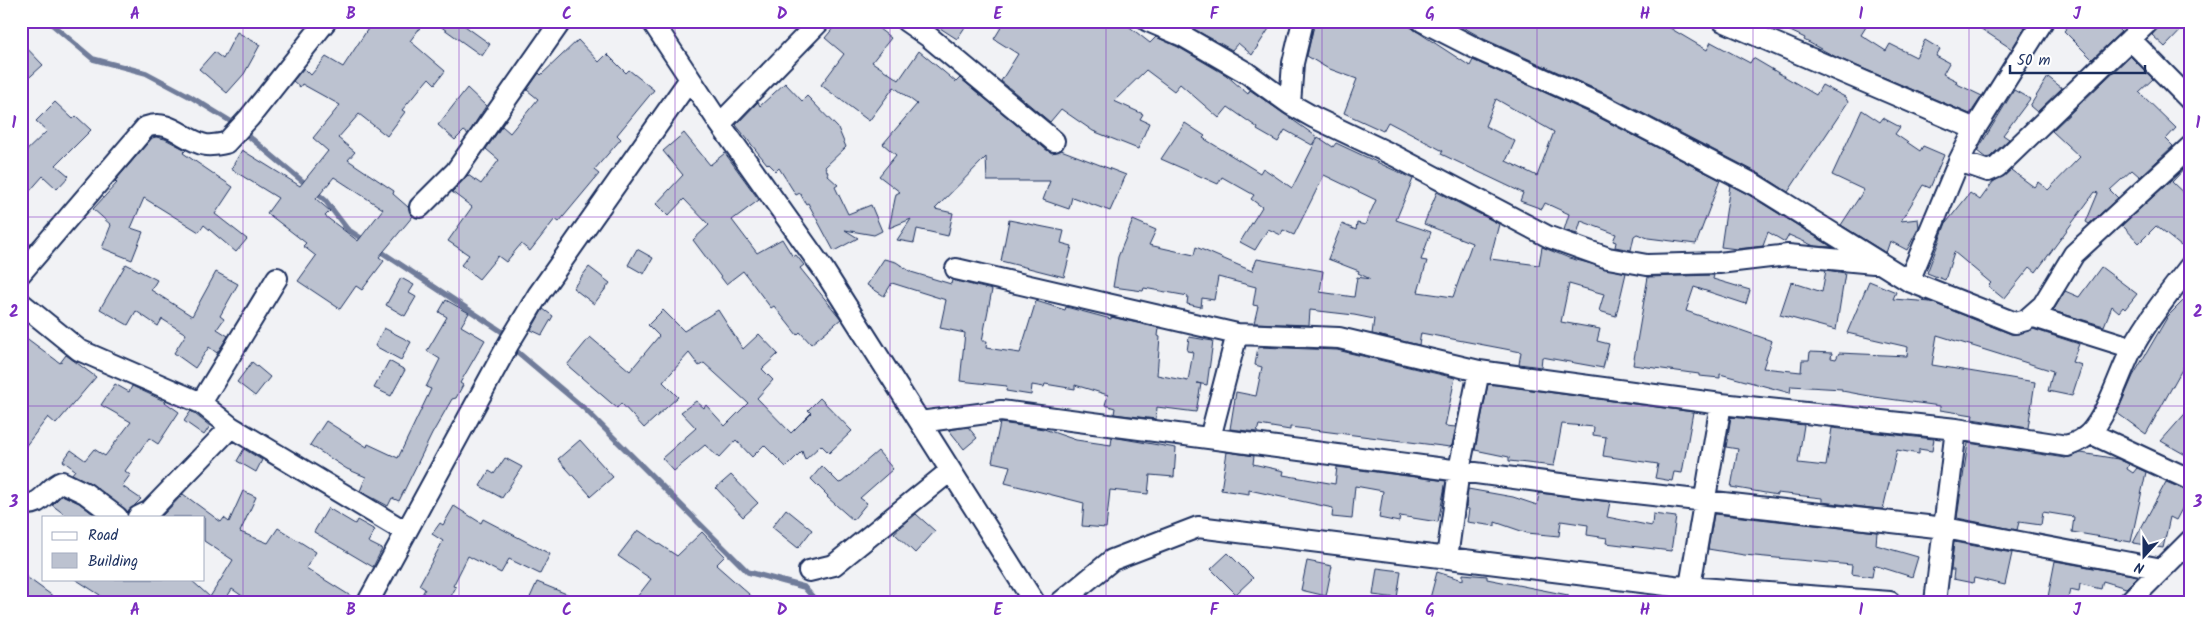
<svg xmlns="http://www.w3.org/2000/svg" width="2212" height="623" viewBox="0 0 2212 623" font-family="Kalam,sans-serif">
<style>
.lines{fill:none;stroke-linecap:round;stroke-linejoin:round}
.stream{stroke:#707c9a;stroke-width:5.5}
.building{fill:#bcc2d0;stroke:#1b2f5e;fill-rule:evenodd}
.minor-casing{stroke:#1b2f5e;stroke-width:24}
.minor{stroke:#fff;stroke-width:20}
.grid{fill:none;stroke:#7b2cbf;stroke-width:1;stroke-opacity:0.55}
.neatline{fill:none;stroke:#7b2cbf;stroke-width:2}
.grid-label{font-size:16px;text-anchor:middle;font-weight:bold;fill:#7b2cbf}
</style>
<rect width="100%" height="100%" fill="#f1f2f5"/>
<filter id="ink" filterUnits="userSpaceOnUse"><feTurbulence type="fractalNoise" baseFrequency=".02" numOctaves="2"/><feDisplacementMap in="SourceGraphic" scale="10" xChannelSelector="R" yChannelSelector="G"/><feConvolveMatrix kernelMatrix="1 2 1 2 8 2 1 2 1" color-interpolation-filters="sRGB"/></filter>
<g filter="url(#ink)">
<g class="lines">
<path class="stream" d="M48,21L93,59L146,73L191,97L235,124
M246,134L325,200L347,229L367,242
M377,249L504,333
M514,349L585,409L748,572L804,587L817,602"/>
</g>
<path class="building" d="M373,21H425L410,41L445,71L435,84L429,78L402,110L405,112L387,136L359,114L338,138L355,152L348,160L394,191L393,194L408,207L413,216L379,257L384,261L362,290L356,286L340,309L298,281L316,256L303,246L306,243L267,213L278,198L231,169L242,150L300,186L328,151L313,138L340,105L302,84L300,87L293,81L304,68L311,75L326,57L343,67ZM334,177L383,209L358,241L325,216L330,211L316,199Z
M433,21H458L490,44L482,56Z
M839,21H858L866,28L870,22L891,38L872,62L899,80L919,51L956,82L960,78L1047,150L1052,153L1061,150L1126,175L1110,211L1072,197L1069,209L1043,200L1050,181H987L986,157L935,209L953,213L948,236L917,229L914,243L897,240L911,219L889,228L896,194L900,192L879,176L896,155L883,144L917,104L894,87L869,121L821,85L844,54L825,38Z
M929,21H969L957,39Z
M1005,21H1122L1150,43L1156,37L1178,47L1226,75L1248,94L1250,90L1317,137L1312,145L1285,130L1278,142L1257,130L1258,128L1228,107L1219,118L1180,84L1174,91L1146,70L1114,101L1143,114L1140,119L1149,123L1138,149L1093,131L1061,109L1050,122L1001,81L1018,54L994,39Z
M1179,21H1274L1252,55L1238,43L1232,50Z
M1315,21H1401L1470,66L1473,60L1592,114L1720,180L1696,244L1648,238L1637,234L1634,236L1631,250L1615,247L1616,242L1613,241L1616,234L1581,221L1577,234L1564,230L1569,214L1545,203L1542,209L1520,201L1523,193L1441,154L1443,151L1388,122L1383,131L1344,113L1357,79L1327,68L1307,56ZM1496,99L1554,132L1537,176L1506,161L1515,141L1485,126Z
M1452,21H1658L1707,50L1711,42L1750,63L1753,58L1816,95L1822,85L1845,97L1848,102L1788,192L1760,174L1602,92L1484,39Z
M1769,21H1857L1866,27L1861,35L1886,51L1890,44L1916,57L1925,40L1940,49L1936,56L1949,63L1943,74L1957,81L1955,83L1982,96L1970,114L1836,57L1804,40L1805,38Z
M1969,21H2017L2025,27L2012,49Z
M2073,21H2110L2121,32L2092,59L2064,31Z
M2163,21H2190L2165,47L2152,35Z
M237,32L260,45L244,74L227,93L199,69L214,52L223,59Z
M578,40L599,62L607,54L626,73L629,70L654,90L617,135L621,139L594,170L599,174L559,222L555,219L530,251L521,244L506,262L498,256L479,279L461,265L469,255L448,241L472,207L452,192L468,175L481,184L499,160L486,149L502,126L510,133L538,99L527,90L539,73L541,75Z
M21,42L43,65L21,85Z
M2130,56L2153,79L2139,92L2176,128L2166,139L2173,146L2140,177L2132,170L2110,190L2118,198L2089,224L2086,222L2098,193L2095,192L2036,272L2030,267L2004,299L1988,286L1991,283L1954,252L1945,280L1927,273L1946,223L1970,193L1980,200L1993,182L2011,170L2034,187L2038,182L2048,190L2080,157L2052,131Z
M2048,77L2062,88L2037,112L2030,106Z
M785,83L802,101L807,96L810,99L838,128L846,147L825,167L828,173L827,175L838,185L835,187L848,214L871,205L882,231L874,235L845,230L858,238L834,251L808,203L806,204L800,193L796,195L779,168L776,171L768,163L767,164L736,125L758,102L760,106Z
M467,88L486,106L468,134L464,131L455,140L438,125Z
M2014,90L2030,99L2003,135L2009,139L1990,157L1986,158L1977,151Z
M55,102L73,119L76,116L91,130L56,165L69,176L57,189L43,176L21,201V156L47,131L36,121Z
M1862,110L1880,122L1883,118L1900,127L1895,134L1920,151L1923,146L1944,155L1930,188L1923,185L1901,221L1918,219L1919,227L1907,250L1890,241L1886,253L1841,225L1864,190L1832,175Z
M1185,123L1205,136L1203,138L1260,173L1263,168L1292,188L1318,137L1333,147L1336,143L1413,179L1396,220L1431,232L1421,260L1427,261L1418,292L1453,297L1472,243L1424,224L1437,192L1499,224L1490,259L1539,265L1542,247L1569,258L1626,273L1616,316L1599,311L1604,294L1569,284L1561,322L1600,329L1597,341L1609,344L1603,368L1542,357L1541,367L1519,364L1521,352L1421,333L1419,345L1372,334L1374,319L1354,315L1310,310L1309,325L1254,323L1258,306L1253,305L1256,287L1218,277L1214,300L1202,298L1201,307L1187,304L1188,296L1144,288L1143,291L1113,287L1118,257L1133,220L1156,230L1149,245L1194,255L1196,247L1252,271L1257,259L1323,271L1320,292L1354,297L1357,277L1370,279L1358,273L1359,271L1328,259L1342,224L1356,230L1357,223L1365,225L1376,200L1324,175L1294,235L1283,230L1281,235L1268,229L1255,250L1240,242L1262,207L1251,199L1254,195L1222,177L1218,184L1161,159Z
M684,133L710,165L725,153L759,200L732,220L757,253L782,239L793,257L796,255L804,265L800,268L841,319L811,344L800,332L797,335L774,306L771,308L743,271L726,284L693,240L709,225L684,199L668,216L656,204L683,175L663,151Z
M156,137L165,139L186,150L183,153L233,187L215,214L247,239L236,252L204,225L199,232L144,198L131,228L143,232L132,260L102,248L111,225L93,209L117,183L115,181L152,138Z
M2190,163L2172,182L2191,200V235L2181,246L2156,226L2139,243L2122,225Z
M1730,185L1749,195L1832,247L1814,246L1789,235L1785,242L1768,232L1763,246L1737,249L1721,247Z
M1009,220L1064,231L1061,243L1072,246L1064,277L1001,261Z
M637,249L653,258L644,274L628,265Z
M884,259L896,262L911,272L951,284L952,280L992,290L982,341H987L986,348L1020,353L1036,301L1065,310L1066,307L1111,319V317L1159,328L1158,336L1160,337L1157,375L1188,381L1193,352L1187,351L1189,337L1213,341L1207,385L1197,383L1201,384L1196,412L1157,407L1156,419L1114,414L1115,408L1105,405L1108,395L1075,385V389L1045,384L1044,387L1032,385L1031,395L1006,391L1007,386L960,381L965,333L940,328L946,300L892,283L884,296L867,285Z
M126,264L157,280L151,290L192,316L216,272L238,284L220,316L224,319L217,329L228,336L217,353L209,347L195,368L174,353L186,334L162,319L158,326L136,311L128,325L100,309Z
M589,267L610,283L594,304L573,288Z
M2101,267L2137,294L2125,309L2123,307L2119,312L2112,306L2104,326L2053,311L2065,291L2079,297Z
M1826,270L1845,273L1836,330L1780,315L1791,282L1822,292Z
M1714,275L1713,279L1750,290L1746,304L1694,287L1686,311L1772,341L1763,368L1801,372L1802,360H1809L1810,352L1832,353L1831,358L1836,359L1839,353L1907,356L1908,347L1847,333L1869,281L1896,292L1893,299L1931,302L2011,334H2018L2033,329L2079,344L2072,362L2082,365L2072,396L2048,391L2053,371L1937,335L1932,365L2035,382L2028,428L1972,419L1973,415L1940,410V406L1875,397L1842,391V389L1791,386L1790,393L1720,374V378L1699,376V374L1633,365L1648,277Z
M401,278L414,285L409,293L416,297L405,316L386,305Z
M2191,293V367L2185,364L2146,434L2117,413L2133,376L2168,316Z
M446,300L469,313L461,326L485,340L460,383L463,385L456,398L452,399L432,434L399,501L392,498L388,506L360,491L366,477L347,469L310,445L326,421L367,447L368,444L398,458L431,389L426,387L440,359L427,351L447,317L439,312Z
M543,309L553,316L542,335L531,330Z
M663,310L684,331L718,310L743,349L759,334L778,354L762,369L773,380L757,398L791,433L811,413L808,410L820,398L852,431L829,453L821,445L805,460L802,451L786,467L764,445L752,457L736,440L719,458L705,445L674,471L662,458L696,428L681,412L696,401L704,408L706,405L725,426L748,403L704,363L699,366L689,353L663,382L678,397L644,428L621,403L617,408L567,365L590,337L630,371L659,336L648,325Z
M384,328L411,342L401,360L375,346Z
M21,334L60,363L66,355L96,377L56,424L48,417L21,452Z
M1258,347L1337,350L1455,378L1445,426L1456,427L1452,445L1450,447L1290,427V430L1259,425L1257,432L1230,429L1236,392L1256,396L1262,367L1255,365Z
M389,361L405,370L391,396L374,388Z
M252,362L270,377L255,396L237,382Z
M115,384L129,392L132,386L162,400L179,412L158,444L149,438L125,471L130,475L122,486L141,499L128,512L92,484L72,474L75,470L63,461L71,450L85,460L94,449L105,456L131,422L101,405Z
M1488,384L1693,412L1682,473L1674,472L1672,481L1655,478L1658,464L1603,456L1606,437L1593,435L1594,427L1562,424L1554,466L1509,461V457L1475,450Z
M2191,407V458L2161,441Z
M191,411L210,426L204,435L184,421Z
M1731,417L1804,425L1798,463L1826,466L1832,428L1934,439L1932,451L1919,449V454L1897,450L1883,509H1880L1822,502V498L1777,493V495L1731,487L1738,449L1726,447Z
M1000,423L1044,429L1076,440L1111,445L1112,437L1176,448L1174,477L1150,475L1148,494L1110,490L1106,528L1082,526L1084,503L1005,483L1010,466L992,462Z
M968,427L977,438L964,449L949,430Z
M580,440L613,477L591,496L558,459Z
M1968,443L2065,458L2081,453L2118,459L2129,464L2127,469L2133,473L2137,468L2146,472L2131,542L2072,532L2074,517L2043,512L2041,525L2019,522L2017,530L1957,518Z
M244,449L262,460L256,472L237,461Z
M878,451L893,469L860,498L867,503L853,520L827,497L828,496L811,479L822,466L839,483L842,482Z
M1227,452L1254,456L1253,464L1284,471L1283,475L1335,484L1337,467L1446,481L1438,522L1400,516L1399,522L1379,518L1383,491L1355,486L1352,519L1332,517L1333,508L1249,490V494L1221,490Z
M505,458L522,467L502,498L480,486L489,471L494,474Z
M731,475L758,503L743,517L716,488Z
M2166,482L2191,492L2176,520L2170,517L2163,548L2133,543Z
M1468,489L1513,497L1537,505L1539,493L1610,502L1607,517L1652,526L1653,514L1676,517L1671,551L1606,543L1607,538L1587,535L1588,525L1561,521L1559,536L1527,533L1495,522V526L1467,522L1469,509L1466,508Z
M243,491L256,497L240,532L268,543L278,528L316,552L306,568L357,600L356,602H251L232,589L224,602H96L100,595L75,579H190L210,597L233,560L204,541V517H161L183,494L221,522L224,518L229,522Z
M62,495L79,503L97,517H68L52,505Z
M454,506L481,523L483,519L550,554L540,574L509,559L501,573L468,556L453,586L456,587L448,602H418L425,589L419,585L443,541L432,534L440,523L443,525Z
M328,508L355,524L357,520L375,530L368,542L382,549L373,567L314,532Z
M786,509L812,530L798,548L772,527Z
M916,514L935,531L915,553L894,533Z
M1714,514L1877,532L1876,545L1918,557L1912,577L1874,565L1872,577L1851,574L1852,565L1744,555L1708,549Z
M638,530L677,556L702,532L725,556L716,565L758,602H633L651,579L618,556Z
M1954,542L2012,553L2005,585L1974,578L1973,583L1953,579L1954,570H1951Z
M1228,553L1253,578L1236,594L1211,569Z
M1307,561L1332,566L1326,596L1301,590Z
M2055,561L2138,576L2126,588L2103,581L2101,589L2080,584L2079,592L2070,590L2067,602H2047Z
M1377,568L1401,571L1397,598L1373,595Z
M1437,572L1463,580V574L1487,576V579L1568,595V602H1429Z
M21,573L61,602H21Z
M537,582L584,601V602H528Z"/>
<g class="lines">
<g class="minor-casing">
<path id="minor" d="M652,21L720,124L823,269L1034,602
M906,21L929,37L1054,141
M1148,21L1183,36L1247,73L1290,104L1315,118L1395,156L1549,237L1608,258L1647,265L1719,263L1788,255L1874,263
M1422,21L1479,50L1597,103L1755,185L1909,281L2015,323L2026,320L2043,305L2074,254L2191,146
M1723,21L1975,129
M2130,39L2191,101
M1290,104L1293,63L1303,21
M720,124L820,21
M1959,161L1988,171L1997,167L2149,21
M420,207L456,171L561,21
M956,269L1237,334L1339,338L1479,371L1721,404L1956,429L2067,446C2076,443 2083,440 2090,433C2109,412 2119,373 2133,347C2149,318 2170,292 2191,265
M21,273L146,127C170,118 184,141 206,145C212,146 220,144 226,143L249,118L326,21
M1909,281L1959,161L1975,129L2043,21
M21,303L79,350L201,403L231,427L406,532
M2031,316L2133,348
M201,403L277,278
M920,422L1001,411L1591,488L1945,528L2162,569
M2090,433L2191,480
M1210,438L1237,334
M21,502C40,511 47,487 62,482L85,493L117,517
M138,517L150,511L231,427
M1447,558L1459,470L1479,371
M809,571L834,565L950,471
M1690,586L1721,404
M368,602L509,343L538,295L690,79
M1061,602L1112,560L1198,527L1674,586L1890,602
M1935,602L1956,429
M2129,602L2191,540"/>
</g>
<use href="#minor" class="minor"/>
</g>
</g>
<path class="grid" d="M243,21V602M459,21V602M675,21V602M890,21V602M1106,21V602M1322,21V602M1537,21V602M1753,21V602M1969,21V602M21,217H2191M21,406H2191"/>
<rect width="2212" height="623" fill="none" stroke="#fff" stroke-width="55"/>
<rect x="42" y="516" width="162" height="65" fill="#ffffff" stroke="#a4acbf"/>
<rect x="52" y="532" width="25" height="8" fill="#ffffff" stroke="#a4acbf"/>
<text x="88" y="540" font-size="15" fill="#1b2f5e">Road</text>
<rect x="52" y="553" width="25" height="15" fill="#bcc2d0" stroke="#a4acbf"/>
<text x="88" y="566" font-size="15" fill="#1b2f5e">Building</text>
<g transform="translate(2144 556) rotate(201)" stroke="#ffffff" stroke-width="4" paint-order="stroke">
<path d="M0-4L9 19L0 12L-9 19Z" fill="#1b2f5e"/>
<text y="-8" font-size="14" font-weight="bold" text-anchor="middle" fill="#1b2f5e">N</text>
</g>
<path d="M2010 65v8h135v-8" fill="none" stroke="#1b2f5e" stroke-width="2.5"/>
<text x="2017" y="65" font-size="15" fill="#1b2f5e" stroke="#ffffff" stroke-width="4" paint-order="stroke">50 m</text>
<rect x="28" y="28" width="2156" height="568" class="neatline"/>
<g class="grid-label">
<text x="135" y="19">A</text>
<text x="351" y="19">B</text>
<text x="567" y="19">C</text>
<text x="782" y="19">D</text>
<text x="998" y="19">E</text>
<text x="1214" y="19">F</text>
<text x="1430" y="19">G</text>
<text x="1645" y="19">H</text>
<text x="1861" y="19">I</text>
<text x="2077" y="19">J</text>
<text x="14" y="128">1</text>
<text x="2198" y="128">1</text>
<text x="14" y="317">2</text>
<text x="2198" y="317">2</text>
<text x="14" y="507">3</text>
<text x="2198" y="507">3</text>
<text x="135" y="615">A</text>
<text x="351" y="615">B</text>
<text x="567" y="615">C</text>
<text x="782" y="615">D</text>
<text x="998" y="615">E</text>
<text x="1214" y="615">F</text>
<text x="1430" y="615">G</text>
<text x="1645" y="615">H</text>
<text x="1861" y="615">I</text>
<text x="2077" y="615">J</text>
</g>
</svg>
